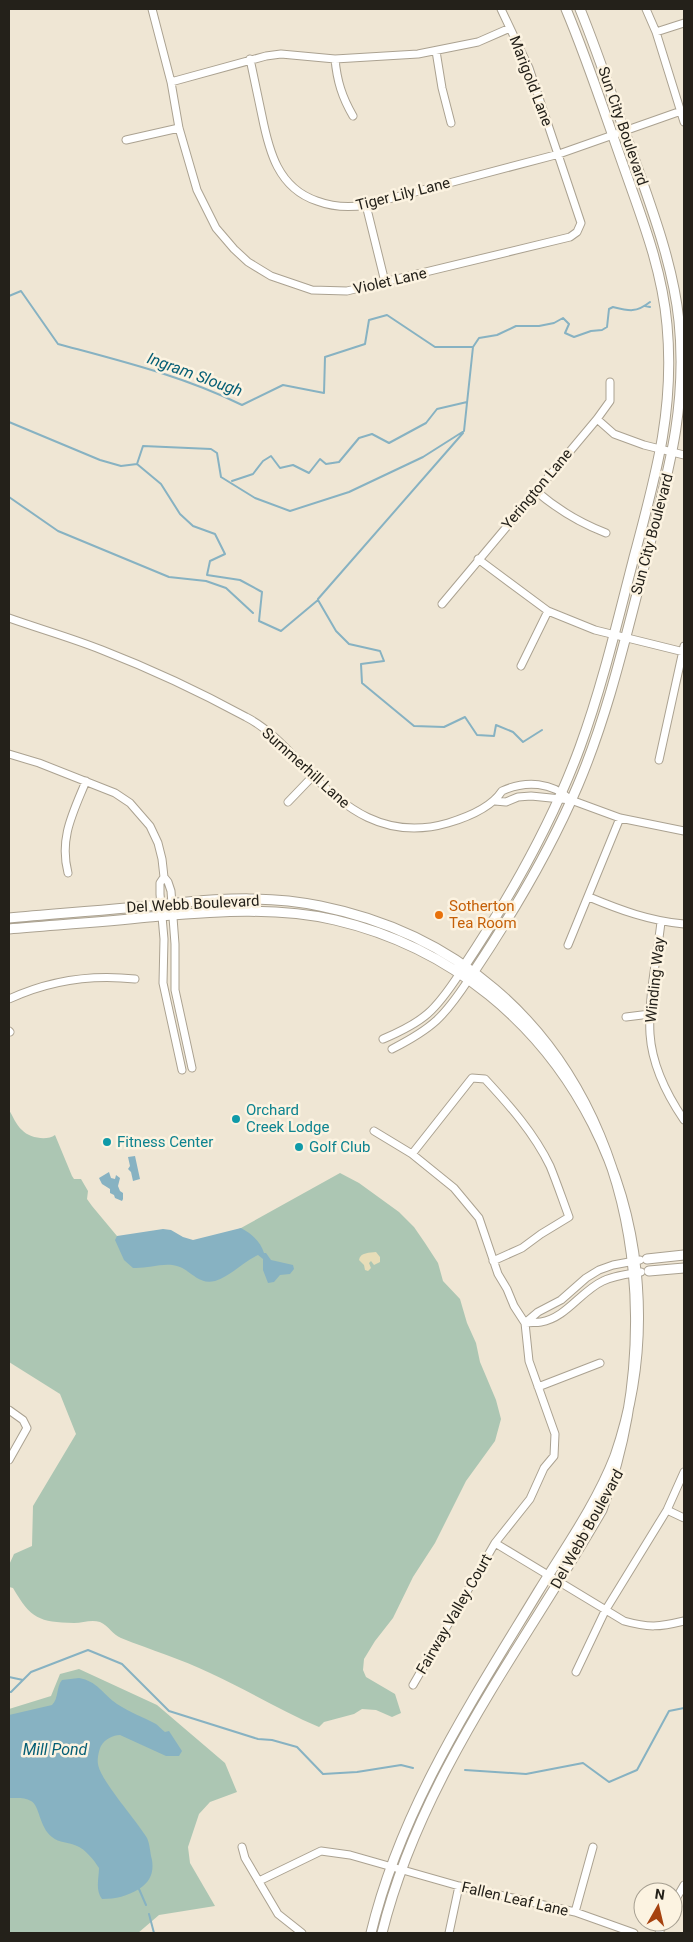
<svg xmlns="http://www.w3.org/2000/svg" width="693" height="1942" viewBox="0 0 693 1942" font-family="Roboto,sans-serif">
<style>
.green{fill:#acc6b3}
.sand{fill:#e7ddb8}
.water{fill:#87b2c2}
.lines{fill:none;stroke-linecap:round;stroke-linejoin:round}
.stream{stroke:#87b2c2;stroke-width:2}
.minor-casing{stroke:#aba291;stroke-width:9}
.tertiary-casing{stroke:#aba291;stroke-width:11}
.minor{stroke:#fff;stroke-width:7}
.tertiary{stroke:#fff;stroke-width:9}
.food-dot{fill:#e8710a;stroke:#fcf3e1;stroke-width:2}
.culture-dot{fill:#0f9aa8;stroke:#fcf3e1;stroke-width:2}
.labels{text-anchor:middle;stroke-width:5;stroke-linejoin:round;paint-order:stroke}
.street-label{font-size:15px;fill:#24211a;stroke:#fcf3e1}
.food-label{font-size:15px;fill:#c56008;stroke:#fcf3e1;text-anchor:start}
.culture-label{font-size:15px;fill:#0d838f;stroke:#fcf3e1;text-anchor:start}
.water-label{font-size:16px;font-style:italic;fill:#055e75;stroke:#fcf3e1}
</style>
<rect width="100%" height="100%" fill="#efe6d4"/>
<path class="green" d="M9,1110C13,1116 16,1125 22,1130C29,1138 47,1141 55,1135L72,1176L74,1179H81L88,1191L87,1199L92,1206L117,1236L194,1250L241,1228L340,1173L359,1183L399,1212L414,1227L425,1243L438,1263L443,1281L460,1299L467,1323L476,1343L480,1362L496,1400L501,1419L495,1441L466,1481L435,1543L413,1577L393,1618L375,1641L364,1659L363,1670L366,1677L395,1694L401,1713L392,1717L376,1710L362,1709L354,1714L324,1722L319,1727C282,1711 247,1690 210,1673C181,1659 151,1650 121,1638C113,1635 109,1626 100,1622C91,1619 83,1623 74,1623C39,1622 31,1619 13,1588L9,1587V1565L14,1554L32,1546L33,1506L76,1434L60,1394L9,1362Z
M79,1669L157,1705L225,1763L237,1792L210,1802L199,1814L188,1847L190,1863L215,1906L159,1915L138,1933H9V1709L51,1696L60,1674Z"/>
<path class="sand" d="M376,1252L380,1257V1262L374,1265L371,1261L369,1263L371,1268L368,1271L365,1270L364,1265L359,1260C360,1252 370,1253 376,1252Z"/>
<path class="water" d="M135,1156L140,1179L133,1181L131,1172L128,1169L130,1166L128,1157Z
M109,1172L111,1178L115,1179L116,1175L120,1178L118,1186L120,1191L123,1193V1199L122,1201L115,1198L114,1195L110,1193V1189L102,1184L99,1178Z
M241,1228C252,1234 261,1242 264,1253H266L271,1260L293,1265L294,1269L290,1274L280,1275L274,1282L268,1283L263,1270V1259L258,1255C243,1262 231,1276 215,1281C199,1285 192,1272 180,1267C165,1261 149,1269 133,1268L124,1260L115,1240L117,1236L163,1229L171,1230L183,1237L193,1240Z
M79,1678C97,1681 103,1694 117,1704C129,1712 143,1717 156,1724C159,1726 161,1729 165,1732L169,1731L182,1751L179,1756H166L120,1735C113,1735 105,1739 101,1746C99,1750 97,1759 98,1764C100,1780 137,1821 147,1838C150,1844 150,1853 152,1860C154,1873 150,1882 139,1889C127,1896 116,1899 102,1899C95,1890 99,1878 99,1868C94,1860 85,1849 77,1846C69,1842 59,1843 52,1837C39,1827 40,1806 31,1801C25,1797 16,1798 9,1798V1715L52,1705C59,1698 56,1687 62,1680Z"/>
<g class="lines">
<path class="stream" d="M9,296L21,291L58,344C121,361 183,376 242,405L283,385L324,393L325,357L365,344L369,320L387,315L435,347H473L479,338L497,335L516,326H539L554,323L563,318L569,324L565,333L574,337L591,331L602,330L607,327L609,309L613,307C629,311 636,313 650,302
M645,306L650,307
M9,422L100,460L121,466L137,464L161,484L180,514L193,526L215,534L225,554L210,561L207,575L240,580L262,592L259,621L281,631L318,600L336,631L349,644L380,651L384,661L361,664L362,683L414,726L444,727L465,717L477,735L494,736L496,725L513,732L523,742L542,730
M137,464L143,446L211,449L217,453L221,477L255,498L290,511L349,492L423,457L464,431L473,347
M232,481L253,474L263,461L271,456L280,468L293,465L309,473L320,459L326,464L339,462L359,438L372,434L389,443L426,423L437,409L467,402
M9,497L58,531L169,577L206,581L226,588L253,613
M318,599L463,433
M9,1677L23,1680
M9,1692H11L31,1672L88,1650L122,1664L169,1711L258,1739L272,1740L297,1747L323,1774L357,1772L401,1765L413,1768
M465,1770L526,1774L583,1763L609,1782L637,1770L669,1711L684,1708
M139,1889L146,1905
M149,1914L154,1933"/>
<g class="minor-casing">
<path id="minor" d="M152,9L171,82L179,128L197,190L216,228L234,249L248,262L271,276L312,290L347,291L570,237L577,232L581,223L529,68L501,9
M646,9L656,32L684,122
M656,32L684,23
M436,51L442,88L451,123
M250,59C254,78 258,97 262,116C269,151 278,188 317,201C333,207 349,208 366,205L559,154L684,110
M335,59C337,81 342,97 353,116
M171,82L266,56L281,54L335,59L418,54L478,42L510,28
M126,140L179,128
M366,205L385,282
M597,419L614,434L644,445L684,455
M536,491C558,510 580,523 606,533
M478,559L548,611L595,630L684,652
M442,604L597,419L610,401V382
M9,618C40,629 72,638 102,650C151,669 200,692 246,717C268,728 286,748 303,766C344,809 386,841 448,823C468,817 491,808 502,791C526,780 552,782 571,800
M521,666L548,611
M9,754L39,763L115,793L130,803L150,826L158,843L162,859L164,877L160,883V894L164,939L163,983L182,1070
M659,760L684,646
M495,801L506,802L518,797L531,796L571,800L620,818L684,831
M288,802L313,776
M68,873C59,838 73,813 86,781
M164,877L168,882L171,891L175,944V990L192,1068
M589,897C620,910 650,921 684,924
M661,922C657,958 648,997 650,1034C652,1065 667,1095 684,1120
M568,945L620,818
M9,999C50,980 90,974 135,979
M626,1017L650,1014
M9,1031L10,1032
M383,1039C425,1021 435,1011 460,973
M392,1049C433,1028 444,1017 469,979
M374,1131L412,1154L454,1188L479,1218L498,1274L507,1289L514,1306L525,1323L529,1361L555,1434L554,1456L544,1468L530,1499L495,1543L413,1685
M412,1154L472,1078L485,1079C510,1106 534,1133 550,1166C557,1183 563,1201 569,1217L541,1234L522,1248L493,1261
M525,1323L538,1312L561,1300L586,1278L599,1270L613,1265L640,1260
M525,1323C530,1322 536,1323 541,1322C566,1318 581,1291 603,1281C615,1275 628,1274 641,1272
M538,1387L600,1363
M9,1410L23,1420L27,1428L9,1460
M667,1510L684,1518
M495,1543L624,1621C649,1628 659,1627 684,1621
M576,1672L605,1611L667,1510L684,1472
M242,1847L245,1858L278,1914L302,1933
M259,1881L321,1851L350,1855L459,1886L575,1912L634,1933
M673,1904L684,1885
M575,1912L593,1847
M449,1933L459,1886
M659,1933L664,1922"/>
</g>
<g class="tertiary-casing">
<path id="tertiary" d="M9,918C65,913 122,909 178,903C225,898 273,896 320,906C599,962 693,1260 602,1510C523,1647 421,1776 382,1933
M9,929C55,925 102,922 149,917C211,912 273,906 335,920C571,975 693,1231 615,1456C596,1505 565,1548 538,1592C472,1701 401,1808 371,1933
M463,968C509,899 551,826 580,747C602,687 617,623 633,561C655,478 675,411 667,325C662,268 641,216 622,162C604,111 587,59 566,9
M473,973C513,913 550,851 578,785C609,712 626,635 646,559C667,476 688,408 679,321C673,265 653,212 634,158C616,108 600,58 580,9
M647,1259L684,1255
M649,1271L684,1268"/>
</g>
<use href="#minor" class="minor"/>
<use href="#tertiary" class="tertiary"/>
</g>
<circle class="food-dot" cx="439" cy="915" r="5"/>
<g class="culture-dot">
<circle cx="236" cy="1119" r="5"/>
<circle cx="107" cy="1142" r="5"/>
<circle cx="299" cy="1147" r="5"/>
</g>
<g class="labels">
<g class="street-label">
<text transform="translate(531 81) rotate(69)" y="5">Marigold Lane</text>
<text transform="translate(623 126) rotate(71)" y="5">Sun City Boulevard</text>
<text transform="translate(403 194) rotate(-14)" y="5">Tiger Lily Lane</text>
<text transform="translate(390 281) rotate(-13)" y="5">Violet Lane</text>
<text transform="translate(537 489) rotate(-50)" y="5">Yerington Lane</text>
<text transform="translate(652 534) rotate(-75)" y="5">Sun City Boulevard</text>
<text transform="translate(306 768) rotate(42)" y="5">Summerhill Lane</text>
<text transform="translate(193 904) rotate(-3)" y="5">Del Webb Boulevard</text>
<text transform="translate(655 980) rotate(-84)" y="5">Winding Way</text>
<text transform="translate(587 1529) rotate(-61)" y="5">Del Webb Boulevard</text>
<text transform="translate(454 1614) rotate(-60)" y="5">Fairway Valley Court</text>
<text transform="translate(515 1899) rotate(13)" y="5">Fallen Leaf Lane</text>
</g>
<g class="food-label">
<text x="449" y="911">Sotherton<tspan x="449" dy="17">Tea Room</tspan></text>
</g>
<g class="culture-label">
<text x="246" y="1115">Orchard<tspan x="246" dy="17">Creek Lodge</tspan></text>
<text x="117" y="1147">Fitness Center</text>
<text x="309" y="1152">Golf Club</text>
</g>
<g class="water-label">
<text transform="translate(195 374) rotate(20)" y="6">Ingram Slough</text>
<text x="55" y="1755">Mill Pond</text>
</g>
</g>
<rect width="693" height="1942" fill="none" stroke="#24211a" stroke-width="20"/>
<g transform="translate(658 1907) rotate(8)"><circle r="24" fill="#fcf3e1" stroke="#a69f91"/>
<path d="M0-4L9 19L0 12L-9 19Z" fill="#a6420f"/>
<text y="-8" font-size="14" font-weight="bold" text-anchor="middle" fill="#24211a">N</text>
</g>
</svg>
